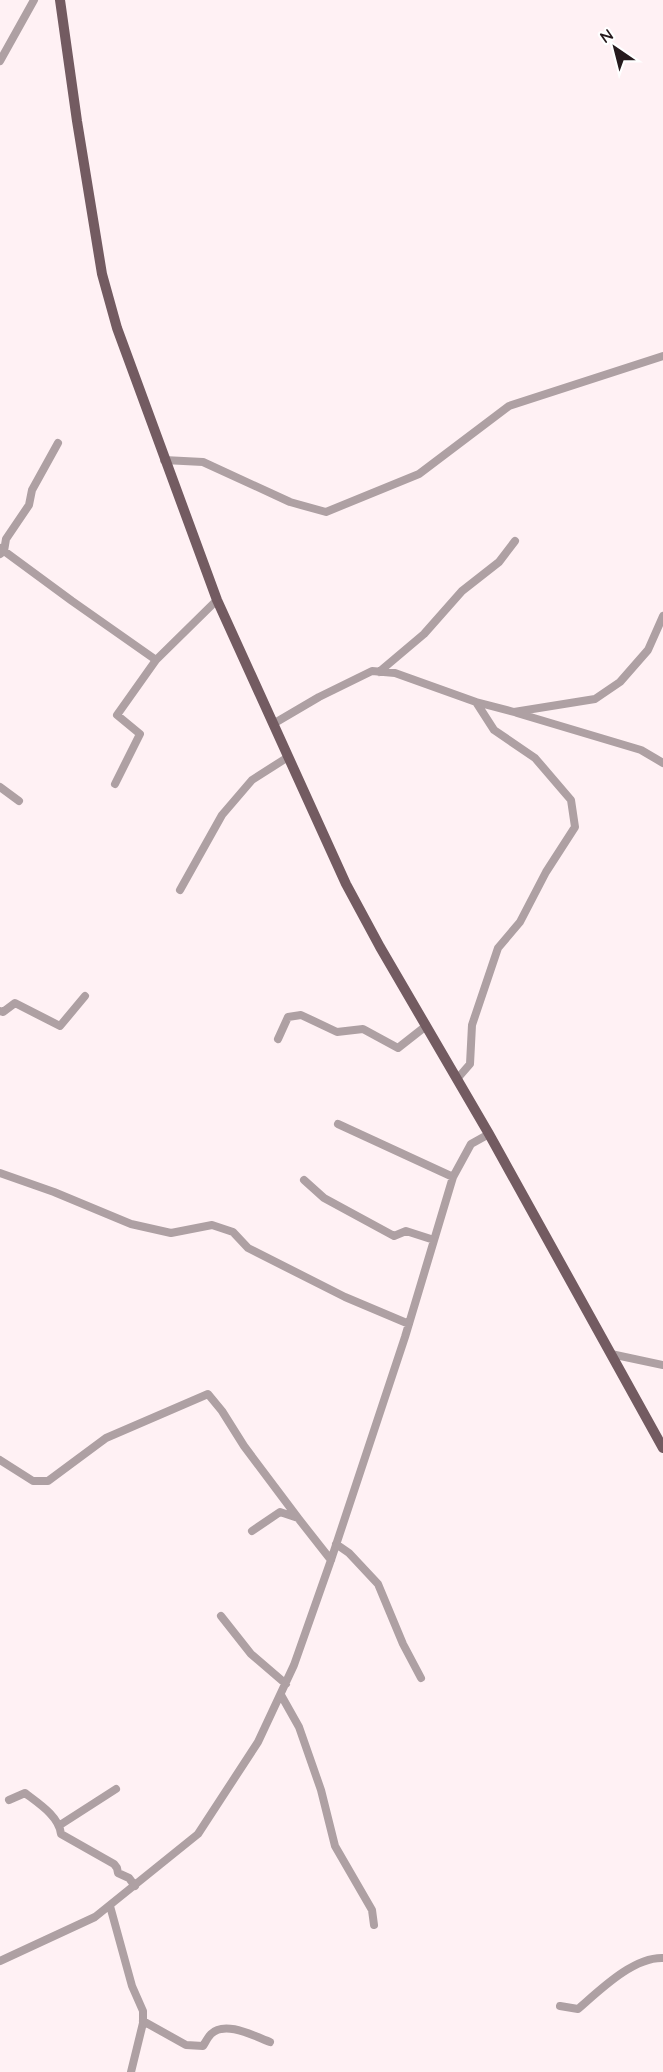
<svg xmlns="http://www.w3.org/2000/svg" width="663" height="2072" viewBox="0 0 663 2072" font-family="Quicksand,sans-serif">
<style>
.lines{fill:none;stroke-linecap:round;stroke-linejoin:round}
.minor{stroke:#aea0a3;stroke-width:8}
.major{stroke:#735b61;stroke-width:10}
</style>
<rect width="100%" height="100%" fill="#fff1f4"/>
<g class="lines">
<path class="minor" d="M0,61L34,0
M164,460L203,462L290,502L326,512L419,474L509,406L663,356
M0,548L72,601L156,660L217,600
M0,554L4,551L6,539L29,505L32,490L58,443
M379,672L424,634L462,591L499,562L515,541
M476,702L514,712L595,699L620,682L648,650L663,616
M517,713L641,750L663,763
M273,724L319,697L372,671L395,673L476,702L494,730L535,758L571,800L575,827L546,872L520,922L498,948L472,1025L470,1064L457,1079
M115,784L140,734L117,715L156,660
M0,787L19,801
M180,890L222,815L252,780L288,757
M0,1011L3,1012L15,1003L60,1026L85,996
M278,1039L288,1017L301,1015L337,1032L363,1029L398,1048L426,1026
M338,1124L453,1177
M0,1173L54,1192L131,1224L171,1233L212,1225L233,1232L248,1248L345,1297L409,1324
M304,1180L324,1198L394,1236L406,1231L434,1240
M611,1354L663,1365
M0,1460L33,1481H48L106,1438L208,1394L222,1411L244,1446L298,1518
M252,1531L280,1512L298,1518L331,1560
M336,1544L349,1553L378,1584L403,1644L421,1678
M221,1616L251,1654L286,1684
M281,1695L299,1727L321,1790L335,1846L372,1910L374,1925
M9,1800L25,1793C38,1803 59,1816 61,1834L114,1864L117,1868L118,1873L129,1878L135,1886
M60,1825L116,1789
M110,1906L132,1986L143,2011V2023L131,2072
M0,1961L95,1917L198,1834L258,1742L294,1665L331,1560L405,1337L453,1177L471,1144L489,1134
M560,2006L578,2009C600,1990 633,1957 663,1958
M143,2021L186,2045L203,2046C205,2043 208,2037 211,2034C225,2020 254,2036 270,2042"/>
<path class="major" d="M60,0L77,121L102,274L117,328L217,600L346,884L380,947L489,1134L663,1448"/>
</g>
<g transform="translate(615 48) rotate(325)" stroke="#ffffff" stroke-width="4.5" paint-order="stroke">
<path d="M0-4.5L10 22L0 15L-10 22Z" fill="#261a1d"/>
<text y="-9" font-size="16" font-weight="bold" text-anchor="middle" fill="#261a1d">N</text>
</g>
</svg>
